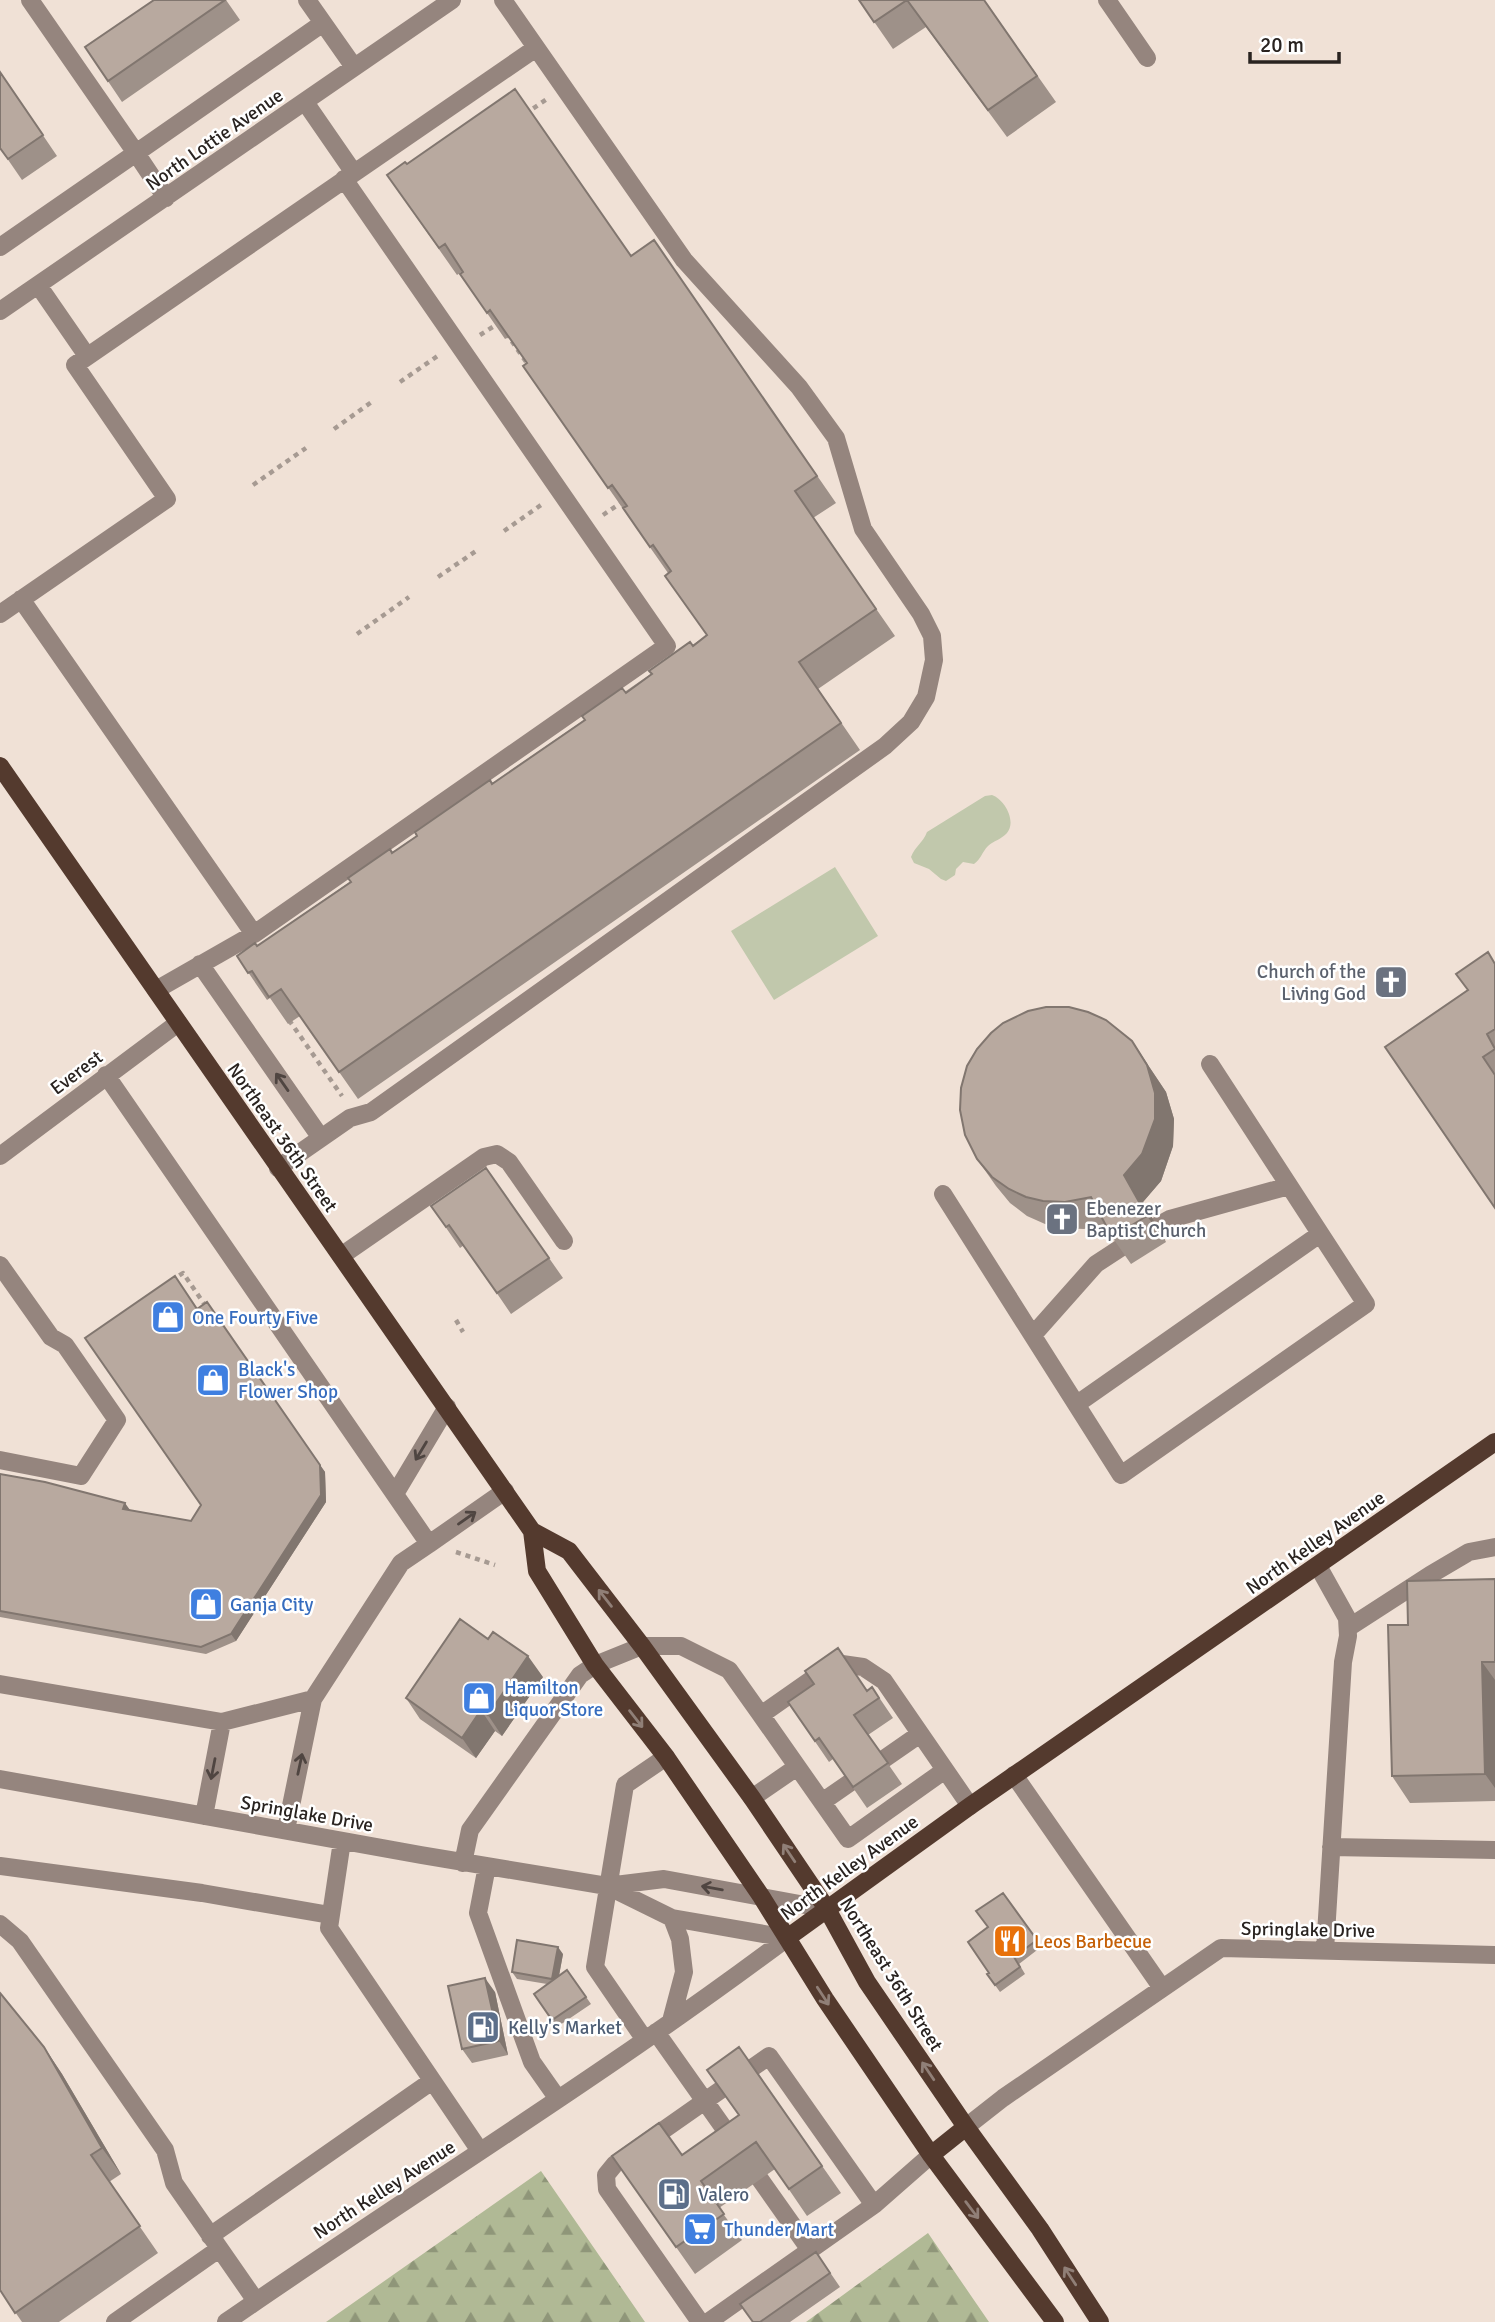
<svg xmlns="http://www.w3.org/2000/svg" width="1495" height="2322" viewBox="0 0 1495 2322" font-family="Signika,sans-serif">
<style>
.forest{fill:url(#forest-firs)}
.park{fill:#c1c8ac}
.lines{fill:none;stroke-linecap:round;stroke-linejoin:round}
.path{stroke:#a69a92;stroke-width:4.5;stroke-dasharray:5 5;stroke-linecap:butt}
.minor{stroke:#95857e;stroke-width:18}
.major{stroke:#543a2e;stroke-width:18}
.wall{fill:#9e9189}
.shaded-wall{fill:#81766f}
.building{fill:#b8a99f;stroke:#81766f;stroke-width:2}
.oneway{stroke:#4f4541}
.oneway2{stroke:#907f77}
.labels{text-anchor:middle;stroke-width:5;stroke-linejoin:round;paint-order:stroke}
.street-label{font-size:19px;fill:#292320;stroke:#fff}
.worship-label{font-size:19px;fill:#5b616d;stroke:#fff;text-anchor:end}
.shop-label{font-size:19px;fill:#366cbe;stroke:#fff;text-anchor:start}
.food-label{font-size:19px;fill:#c56008;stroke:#fff;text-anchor:start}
.service-label{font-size:19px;fill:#4e5e75;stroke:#fff;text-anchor:start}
</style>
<defs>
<pattern id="forest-firs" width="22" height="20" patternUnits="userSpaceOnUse" patternTransform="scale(1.75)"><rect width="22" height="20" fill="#b0b995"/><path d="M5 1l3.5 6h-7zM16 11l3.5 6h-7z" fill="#8f9679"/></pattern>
</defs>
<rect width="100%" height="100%" fill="#f0e1d6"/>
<path class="forest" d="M541,2171L645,2322H326Z
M928,2233L989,2322H806Z"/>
<path class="park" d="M992,795C1004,799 1017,821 1007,833C1002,839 993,841 988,846C982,852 981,859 974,864L963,862L956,869L955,875L946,881L941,879L929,869L914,863L911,857C915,846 923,843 927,832L985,796Z
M835,867L878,936L774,1000L731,931Z"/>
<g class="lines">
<path class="path" d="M525,114L547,99
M506,333L529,366
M480,335L499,323
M400,382L439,355
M334,429L373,401
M253,485L306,448
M603,515L622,502
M504,531L541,505
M438,577L476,551
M357,634L409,597
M289,1020L342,1096
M171,1281L183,1273L207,1308
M456,1320L463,1332
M456,1552L495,1565"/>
<path class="minor" d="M30,0L136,153L323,23
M307,0L354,67
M1107,0L1147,58
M305,102L354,173
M0,247L136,153L166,198
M38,285L87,356
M0,311L452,0
M21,599L254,934
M0,614L167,499L75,365L536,48
M200,964L321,1138
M156,990L254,934L667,646L344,179
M0,1156L178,1023
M278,1168L350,1118L371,1112L885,746L911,722L926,697L934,660L932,636L921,614L863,529L836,438L799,387L684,260L503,0
M943,1194L1121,1475L1366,1304L1210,1064
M1157,1226L1170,1219L1289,1186
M341,1256L484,1157L497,1154L509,1162L564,1241
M0,1265L51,1337L65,1345L117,1420L81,1476L0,1460
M1033,1335L1096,1264L1122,1247
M1077,1404L1320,1234
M395,1494L447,1407
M429,1544L505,1491
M1318,1566L1347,1618L1348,1636L1343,1662L1325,1950
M1348,1628L1430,1575L1469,1552L1495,1547
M0,1684L222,1722L313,1699L401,1563L429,1544L106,1075
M945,1770L848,1839L761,1715L835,1663L863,1667L884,1681L970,1806
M1014,1775L1162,1988
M0,1779L421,1855L607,1886L664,1879L827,1909
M752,1798L797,1767
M822,1802L920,1734
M204,1816L222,1722
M286,1830L313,1699
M342,1841L329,1928L480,2151
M1331,1847L1495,1850
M463,1863L470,1830L580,1675L595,1665L642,1646H681L729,1670L761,1715
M0,1866L202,1893L330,1915
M487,1866L478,1913L532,2062L558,2099
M607,1886L672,1918L787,1938
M0,1924L20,1941L165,2150L174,2183L256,2301
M671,2021L684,1972L680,1939L672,1918
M656,2032L810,2250
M645,2040L595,1967L625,1785L666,1757
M966,2127L1003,2098L1221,1948L1495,1955
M210,2236L432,2081
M115,2322L219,2249
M226,2322C412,2193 606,2074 787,1938
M700,2322L607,2189L606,2175L615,2164L769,2056L874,2205
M708,2322L874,2205L931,2155"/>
<path class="major" d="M0,766L532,1531L569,1551L642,1646L752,1798L827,1909L867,1982L966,2127L1040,2229L1100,2322
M532,1531L537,1571L595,1665L666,1757L761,1896L825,1999L931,2155L1055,2322
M787,1938L970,1806L1495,1442
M931,2155L966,2127"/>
</g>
<path class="wall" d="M154,0H226L240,20L122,102L85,47Z
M859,0H984L1056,102L1007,137L926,27L893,49Z
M0,72L57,156L22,180L0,148Z
M407,164L631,256L654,240L836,503L813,518L895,636L818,689L860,750L358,1099L300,1016L288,1024L270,998L267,1000L237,956L257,946L707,635L668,573L523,366L527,363L509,337L505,339L487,313L463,271L457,275L387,175Z
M1495,963V1208L1468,990Z
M1132,1041L1166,1092L1174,1119L1173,1146L1161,1181L1143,1202L1166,1242L1131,1264L1112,1237L1105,1224L1084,1229L1061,1228L1045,1224L1027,1216L1010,1203L996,1186L977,1159Z
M486,1168L563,1278L511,1314L464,1245L460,1248L431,1206Z
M197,1309L325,1472L326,1502L236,1641L206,1654L0,1617V1474L130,1510V1511L191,1521L201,1505Z
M1495,1579V1801L1410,1803L1392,1776L1408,1625Z
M543,1677L502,1736L495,1731L476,1758L420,1719L406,1698Z
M814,1684L867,1691L872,1687L893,1718L868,1735L902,1784L867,1808L833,1759L829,1762L788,1702Z
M1003,1893L1041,1947L1019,1964L1025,1974L1000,1992L987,1974L989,1973L988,1927Z
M563,1954L559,1976L567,1970L591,2004L557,2027L534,1994L547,1984L517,1979L512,1972Z
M495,1992L508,2055L472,2063L462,2049Z
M44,2047L62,2074L121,2174L109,2182L158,2253L59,2322H22L0,2290Z
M739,2047L841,2193L807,2216L775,2169L719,2208L742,2240L695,2274L612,2156L682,2155L739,2115Z
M816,2252L840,2287L790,2322H753Z"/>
<path class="shaded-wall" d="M1132,1041L1166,1092L1174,1119L1173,1146L1161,1181L1143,1202L1166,1242L1147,1216L1124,1175Z
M207,1302L325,1472L326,1502L236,1641L231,1634Z
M125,1503L130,1510L128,1516L123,1509Z
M528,1656L543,1677L502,1736L488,1715Z
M1482,1662L1495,1680V1788L1485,1774Z
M481,1710L495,1731L476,1758L462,1738Z
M558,1947L563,1954L557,1986L552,1979Z
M485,1978L495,1992L508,2055L499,2041Z
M44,2047L62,2074L121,2174L102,2148Z"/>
<path class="building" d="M154,0H225L108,81L85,47Z
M859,0H984L1037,76L988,110L907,0L874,22Z
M0,72L43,135L8,159L0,148Z
M515,89L631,256L654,240L817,476L795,491L876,609L799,662L841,723L339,1072L281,989L269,997L252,971L248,973L237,956L255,943L257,946L351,882L348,878L390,849L392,853L417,836L415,832L490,780L492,784L585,720L582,716L622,688L626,693L652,674L649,671L690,642L693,646L707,635L665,576L671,571L653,545L650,547L623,508L627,506L612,485L608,488L523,366L527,363L490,310L487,313L460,274L463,272L445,244L439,248L387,175L405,162L407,164Z
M1488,952L1495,964V1029L1487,1034L1495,1049L1483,1057L1495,1075V1208L1385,1047L1468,990L1456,974Z
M1046,1007H1069L1088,1012L1106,1020L1132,1041L1147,1065L1155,1093V1119L1142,1154L1124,1175L1147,1216L1112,1237L1091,1197L1065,1202L1043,1201L1026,1197L1009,1189L992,1177L977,1159L965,1135L960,1110L961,1088L967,1066L977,1049L991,1033L1003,1023L1028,1011Z
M486,1168L549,1258L497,1293L449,1225L446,1227L431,1206Z
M175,1276L197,1309L207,1302L320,1465L321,1495L231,1634L201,1647L0,1611V1474L45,1482L125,1503L123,1509L191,1521L201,1505L85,1338Z
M1495,1579V1662H1482L1485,1774L1392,1776L1388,1625H1408L1407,1581Z
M460,1619L488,1639L493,1632L528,1656L488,1715L481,1710L462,1738L406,1698Z
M838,1648L867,1691L872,1687L879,1698L854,1715L888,1763L853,1787L819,1738L815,1741L788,1702L814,1684L805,1671Z
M1003,1893L1037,1940L1014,1957L1020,1967L995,1985L987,1974L989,1973L968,1942L988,1927L976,1911Z
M517,1940L558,1947L552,1979L512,1972Z
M567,1970L586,1997L552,2020L534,1994Z
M485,1978L499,2041L462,2049L448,1986Z
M0,1993L44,2047L102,2148L91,2155L140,2226L15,2313L0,2290Z
M739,2047L822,2166L789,2189L756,2142L701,2181L724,2214L676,2247L612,2156L659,2123L682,2155L739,2115L707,2070Z
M816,2252L830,2273L760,2322H753L740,2304Z"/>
<defs><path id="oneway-shaft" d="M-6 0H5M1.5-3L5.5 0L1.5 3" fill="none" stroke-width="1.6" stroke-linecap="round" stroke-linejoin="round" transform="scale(1.75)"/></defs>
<g class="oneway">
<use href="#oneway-shaft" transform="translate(282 1082) rotate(-125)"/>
<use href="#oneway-shaft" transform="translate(421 1451) rotate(121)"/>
<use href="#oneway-shaft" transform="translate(467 1518) rotate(-35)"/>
<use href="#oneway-shaft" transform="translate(300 1764) rotate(-78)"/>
<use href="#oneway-shaft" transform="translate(213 1769) rotate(101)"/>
<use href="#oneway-shaft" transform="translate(712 1888) rotate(-170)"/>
</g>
<g class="oneway2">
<use href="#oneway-shaft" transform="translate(605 1598) rotate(-128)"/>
<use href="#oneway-shaft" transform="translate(636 1719) rotate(52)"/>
<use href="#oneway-shaft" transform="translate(789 1853) rotate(-124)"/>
<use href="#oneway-shaft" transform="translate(823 1996) rotate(57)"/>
<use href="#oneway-shaft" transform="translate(928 2071) rotate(-124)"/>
<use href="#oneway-shaft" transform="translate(972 2210) rotate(53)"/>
<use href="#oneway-shaft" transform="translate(1070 2276) rotate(-123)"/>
</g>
<defs>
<g id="church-square" transform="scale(1.75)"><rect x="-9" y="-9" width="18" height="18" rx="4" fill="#6b7280" stroke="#fff"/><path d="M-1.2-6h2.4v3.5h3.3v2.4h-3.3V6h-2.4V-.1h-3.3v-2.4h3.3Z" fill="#fff"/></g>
<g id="shop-square" transform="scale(1.75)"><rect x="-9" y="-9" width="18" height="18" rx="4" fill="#3f7fe0" stroke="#fff"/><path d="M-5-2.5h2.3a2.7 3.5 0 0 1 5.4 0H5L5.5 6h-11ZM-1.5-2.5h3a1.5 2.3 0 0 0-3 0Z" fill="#fff"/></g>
<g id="restaurant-square" transform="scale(1.75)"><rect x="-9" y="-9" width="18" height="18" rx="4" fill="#e8710a" stroke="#fff"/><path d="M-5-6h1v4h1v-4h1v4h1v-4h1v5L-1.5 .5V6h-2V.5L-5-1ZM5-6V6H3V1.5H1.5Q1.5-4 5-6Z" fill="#fff"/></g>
<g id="fuel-square" transform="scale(1.75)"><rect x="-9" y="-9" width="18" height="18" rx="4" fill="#5c6f8a" stroke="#fff"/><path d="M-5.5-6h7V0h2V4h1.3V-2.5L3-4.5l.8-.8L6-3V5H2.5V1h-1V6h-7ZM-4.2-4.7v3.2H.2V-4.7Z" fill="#fff"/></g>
<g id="supermarket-square" transform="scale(1.75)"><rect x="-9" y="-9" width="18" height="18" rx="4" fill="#3f7fe0" stroke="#fff"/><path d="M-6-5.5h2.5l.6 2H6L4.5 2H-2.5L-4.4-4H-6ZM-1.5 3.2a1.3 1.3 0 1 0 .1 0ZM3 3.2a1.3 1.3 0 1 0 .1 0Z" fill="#fff"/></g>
</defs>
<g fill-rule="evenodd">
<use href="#church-square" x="1391" y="982"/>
<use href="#church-square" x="1062" y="1219"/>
<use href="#shop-square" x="168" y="1317"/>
<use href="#shop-square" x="213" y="1380"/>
<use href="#shop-square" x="206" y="1604"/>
<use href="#shop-square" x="479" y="1698"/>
<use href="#restaurant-square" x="1010" y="1941"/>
<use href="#fuel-square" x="483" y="2027"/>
<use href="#fuel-square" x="674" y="2194"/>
<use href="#supermarket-square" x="700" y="2229"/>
</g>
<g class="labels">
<g class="street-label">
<text transform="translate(214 139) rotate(-35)" y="7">North Lottie Avenue</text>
<text transform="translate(76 1072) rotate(-37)" y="7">Everest</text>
<text transform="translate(283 1137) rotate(55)" y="7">Northeast 36th Street</text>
<text transform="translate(1315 1542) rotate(-35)" y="7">North Kelley Avenue</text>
<text transform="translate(307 1813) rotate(10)" y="7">Springlake Drive</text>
<text transform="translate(849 1867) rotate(-36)" y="7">North Kelley Avenue</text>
<text transform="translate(1308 1929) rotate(1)" y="7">Springlake Drive</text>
<text transform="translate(892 1974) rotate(58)" y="7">Northeast 36th Street</text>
<text transform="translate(384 2189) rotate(-33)" y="7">North Kelley Avenue</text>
</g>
<g class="worship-label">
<text x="1366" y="978">Church of the<tspan x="1366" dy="22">Living God</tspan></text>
<text x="1086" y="1215" text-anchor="start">Ebenezer<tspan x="1086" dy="22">Baptist Church</tspan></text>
</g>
<g class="shop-label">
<text x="192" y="1324">One Fourty Five</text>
<text x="238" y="1376">Black's<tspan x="238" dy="22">Flower Shop</tspan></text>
<text x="230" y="1611">Ganja City</text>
<text x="504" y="1694">Hamilton<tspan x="504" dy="22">Liquor Store</tspan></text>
<text x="724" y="2236">Thunder Mart</text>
</g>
<g class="food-label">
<text x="1034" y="1948">Leos Barbecue</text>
</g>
<g class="service-label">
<text x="508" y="2034">Kelly's Market</text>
<text x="698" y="2201">Valero</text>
</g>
</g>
<path d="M1250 52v10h89v-10" fill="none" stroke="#292320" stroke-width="3.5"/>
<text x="1260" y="52" font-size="21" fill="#292320" stroke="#ffffff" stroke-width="5" paint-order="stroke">20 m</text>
</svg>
